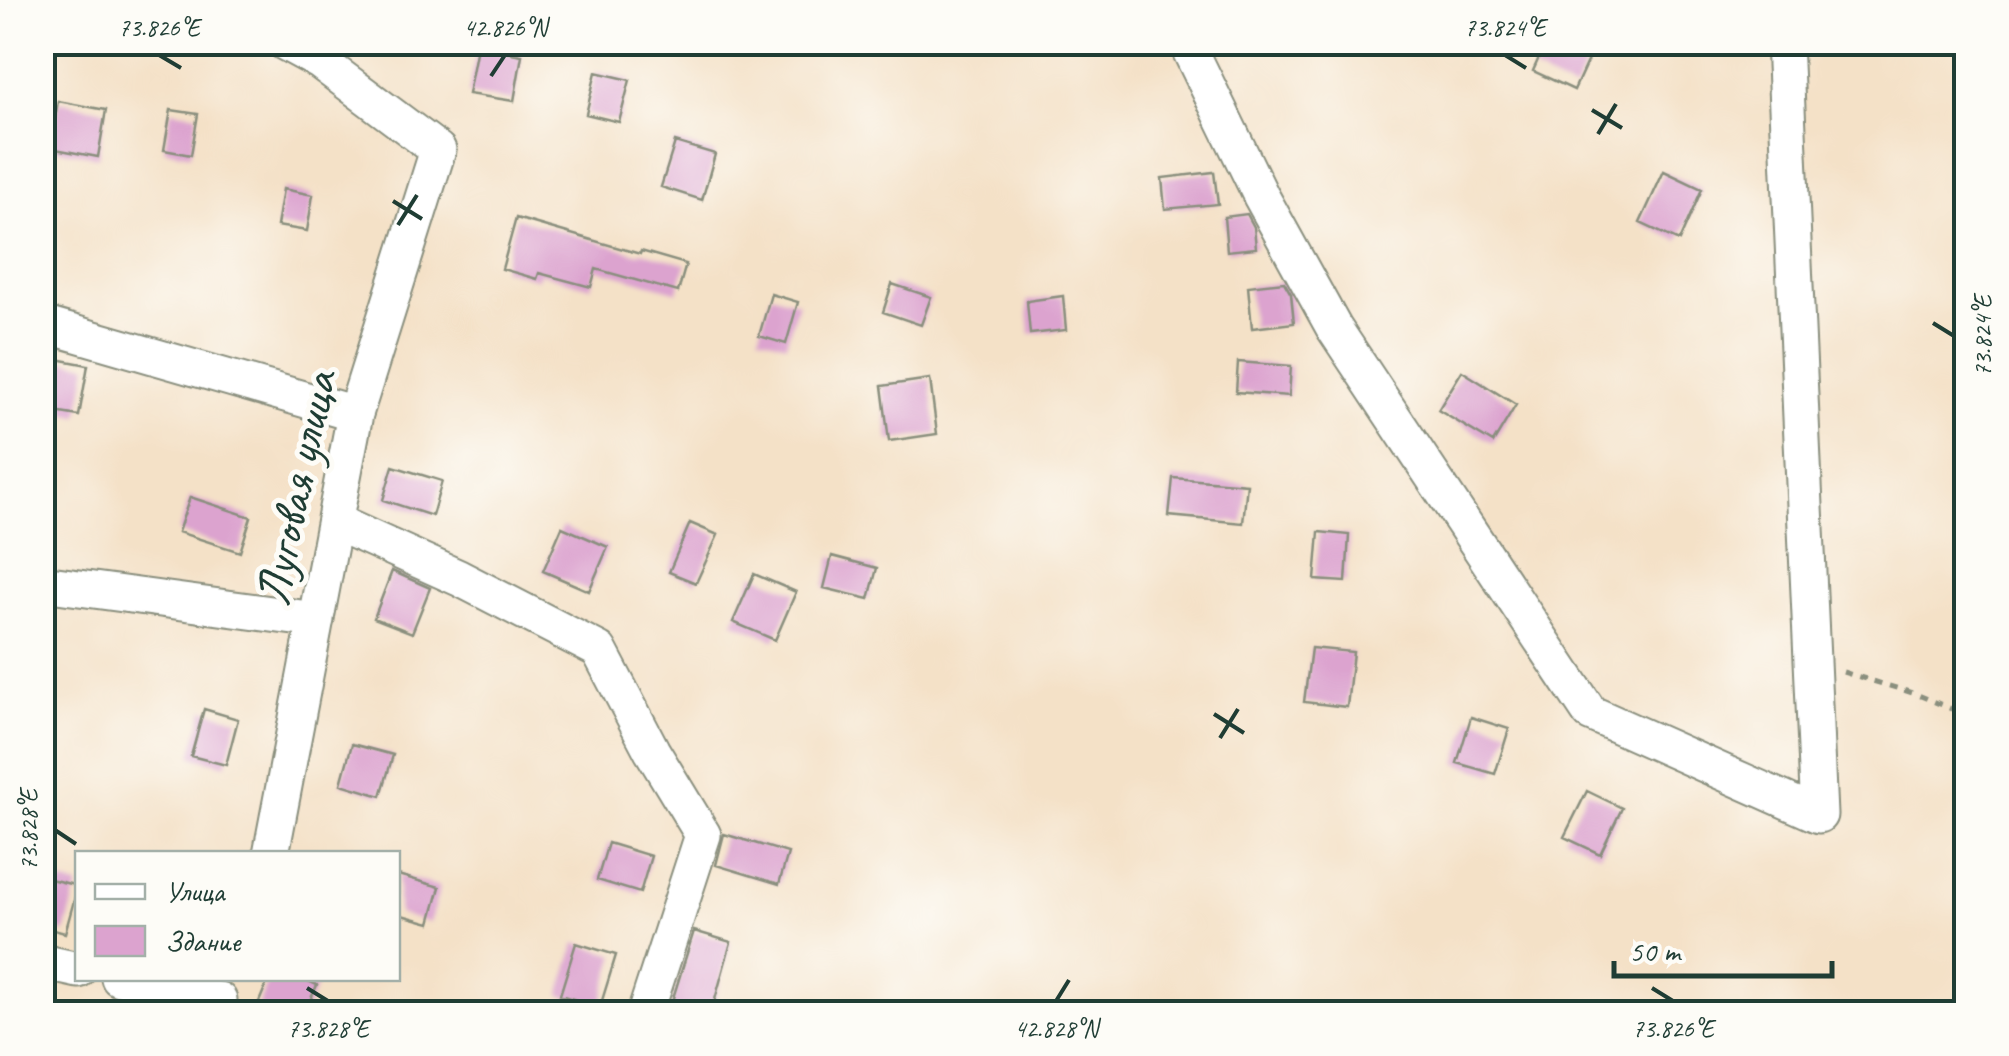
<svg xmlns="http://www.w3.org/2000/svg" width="2009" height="1056" viewBox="0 0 2009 1056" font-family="Caveat,sans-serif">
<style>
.building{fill:#dca3cf}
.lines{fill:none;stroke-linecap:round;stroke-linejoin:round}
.minor-casing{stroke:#8a8f7e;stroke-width:39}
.path{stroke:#8a8f7e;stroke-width:5;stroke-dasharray:8 8;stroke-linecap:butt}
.minor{stroke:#fff;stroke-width:35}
.ticks{fill:none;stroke:#1f3d34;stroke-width:4}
.labels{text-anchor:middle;stroke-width:10;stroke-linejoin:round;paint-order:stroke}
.street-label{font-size:50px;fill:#1f3d34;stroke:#fdfcf7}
.neatline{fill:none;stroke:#1f3d34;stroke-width:4}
.ticks-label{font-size:25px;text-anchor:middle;fill:#1f3d34}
</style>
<rect width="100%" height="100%" fill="#fdfcf7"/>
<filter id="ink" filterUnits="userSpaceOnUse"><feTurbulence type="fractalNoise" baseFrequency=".01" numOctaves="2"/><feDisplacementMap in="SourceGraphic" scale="20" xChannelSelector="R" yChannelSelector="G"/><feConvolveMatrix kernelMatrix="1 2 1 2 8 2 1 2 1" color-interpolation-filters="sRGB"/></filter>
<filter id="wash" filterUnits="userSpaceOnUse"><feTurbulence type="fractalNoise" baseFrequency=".0048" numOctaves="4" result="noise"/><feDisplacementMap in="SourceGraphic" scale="40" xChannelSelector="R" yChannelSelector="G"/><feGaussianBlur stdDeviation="2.25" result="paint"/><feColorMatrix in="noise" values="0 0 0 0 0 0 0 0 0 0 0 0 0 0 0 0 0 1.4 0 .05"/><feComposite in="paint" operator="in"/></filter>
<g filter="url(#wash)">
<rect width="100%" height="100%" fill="#f4e1c7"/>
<g id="blocks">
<path class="building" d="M1546,42H1596L1574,90L1533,71Z
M477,47L522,55L514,101L468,94Z
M596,72L630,80L619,122L586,114Z
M58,101L106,110L98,157L50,148Z
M171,110L198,114L191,155L164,150Z
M675,142L715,154L702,200L661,187Z
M1664,171L1702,189L1679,241L1640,223Z
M1214,172L1218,204L1165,209L1162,178Z
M283,189L313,195L307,231L277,226Z
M1247,214L1254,227L1256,248L1227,251L1224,217Z
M516,218L640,254L641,251L686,264L678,292L596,269L591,287L539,273L537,279L502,269Z
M1284,282L1291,294L1294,323L1252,328L1248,286Z
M892,284L931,297L921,325L883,312Z
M771,294L798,302L786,344L759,336Z
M1063,296L1066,330L1030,334L1027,301Z
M46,357L88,365L79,416L42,410V375Z
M1238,362L1291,366L1289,396L1236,392Z
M1462,371L1516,405L1493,443L1438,410Z
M930,379L937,434L889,441L882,386Z
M393,466L442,481L432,516L383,500Z
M1173,478L1247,484L1243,523L1169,516Z
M190,497L251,517L240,552L178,532Z
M690,523L718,535L696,583L669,572Z
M562,527L608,547L589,591L543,571Z
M1319,532L1349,535L1346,582L1315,580Z
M832,556L877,568L869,599L824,588Z
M392,571L430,588L412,633L374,618Z
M754,574L796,592L775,640L733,622Z
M1311,648L1353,652L1347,707L1304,702Z
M204,709L238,719L226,765L191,756Z
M1471,717L1509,729L1495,774L1457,763Z
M352,744L393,755L381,796L341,784Z
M1587,791L1622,808L1600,854L1564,837Z
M724,834L788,853L779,884L716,865Z
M608,843L651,856L640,893L597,880Z
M398,875L440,887L430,923L398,914Z
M42,877L78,886L65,933L42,927Z
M694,931L731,942L711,1014H668Z
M576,943L616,955L600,1007L560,995Z
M269,978H302L317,985L304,1014H254Z"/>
</g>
</g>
<g filter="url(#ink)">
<use href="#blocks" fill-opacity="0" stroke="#8a8f7e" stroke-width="2.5"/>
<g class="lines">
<g class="minor-casing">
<path id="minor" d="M1186,42L1261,196L1334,328L1590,713L1819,815L1784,42
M42,324L355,414
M335,522L459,578L599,650L652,751L703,835L645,1014
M42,583L316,620
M271,854L355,414L438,150L319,61L284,42
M42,962L78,970
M119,978L219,1000"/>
</g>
<path class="path" d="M1843,672L1916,694L1966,715"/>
<use href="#minor" class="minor"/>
</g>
</g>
<path class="ticks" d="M159,55L181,68M1505,55L1526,68M491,76L505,55M1592,110L1622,128M1598,134L1616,104M393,201L422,219M398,225L417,195M1933,323L1954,336M1214,714L1244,733M1220,738L1238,709M55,830L76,844M307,988L328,1001M1652,988L1673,1001M1056,1001L1069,980"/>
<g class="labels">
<g class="street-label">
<text transform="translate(294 488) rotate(-78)" y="18">Луговая улица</text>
</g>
</g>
<rect width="2009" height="1056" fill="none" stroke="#fdfcf7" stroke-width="110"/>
<rect x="75" y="851" width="325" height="130" fill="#fdfcf7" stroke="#a4b0a9" stroke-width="2.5"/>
<rect x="95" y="884" width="50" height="15" fill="#ffffff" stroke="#a4b0a9" stroke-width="2.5"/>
<text x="165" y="901" font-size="30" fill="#1f3d34">Улица</text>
<rect x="95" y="926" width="50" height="30" fill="#dca3cf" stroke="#a4b0a9" stroke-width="2.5"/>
<text x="165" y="951" font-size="30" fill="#1f3d34">Здание</text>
<path d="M1614 961v15h218v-15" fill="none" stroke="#1f3d34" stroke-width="5"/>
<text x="1629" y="961" font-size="30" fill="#1f3d34" stroke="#fdfcf7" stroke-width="8" paint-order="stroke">50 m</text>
<rect x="55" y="55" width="1899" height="946" class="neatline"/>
<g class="ticks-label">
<text x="159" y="36">73.826°E</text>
<text x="505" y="36">42.826°N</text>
<text x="1505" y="36">73.824°E</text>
<text transform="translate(1982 336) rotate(-90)" y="9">73.824°E</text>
<text transform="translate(28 830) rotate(-90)" y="9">73.828°E</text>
<text x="328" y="1037">73.828°E</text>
<text x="1056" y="1037">42.828°N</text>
<text x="1673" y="1037">73.826°E</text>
</g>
</svg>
